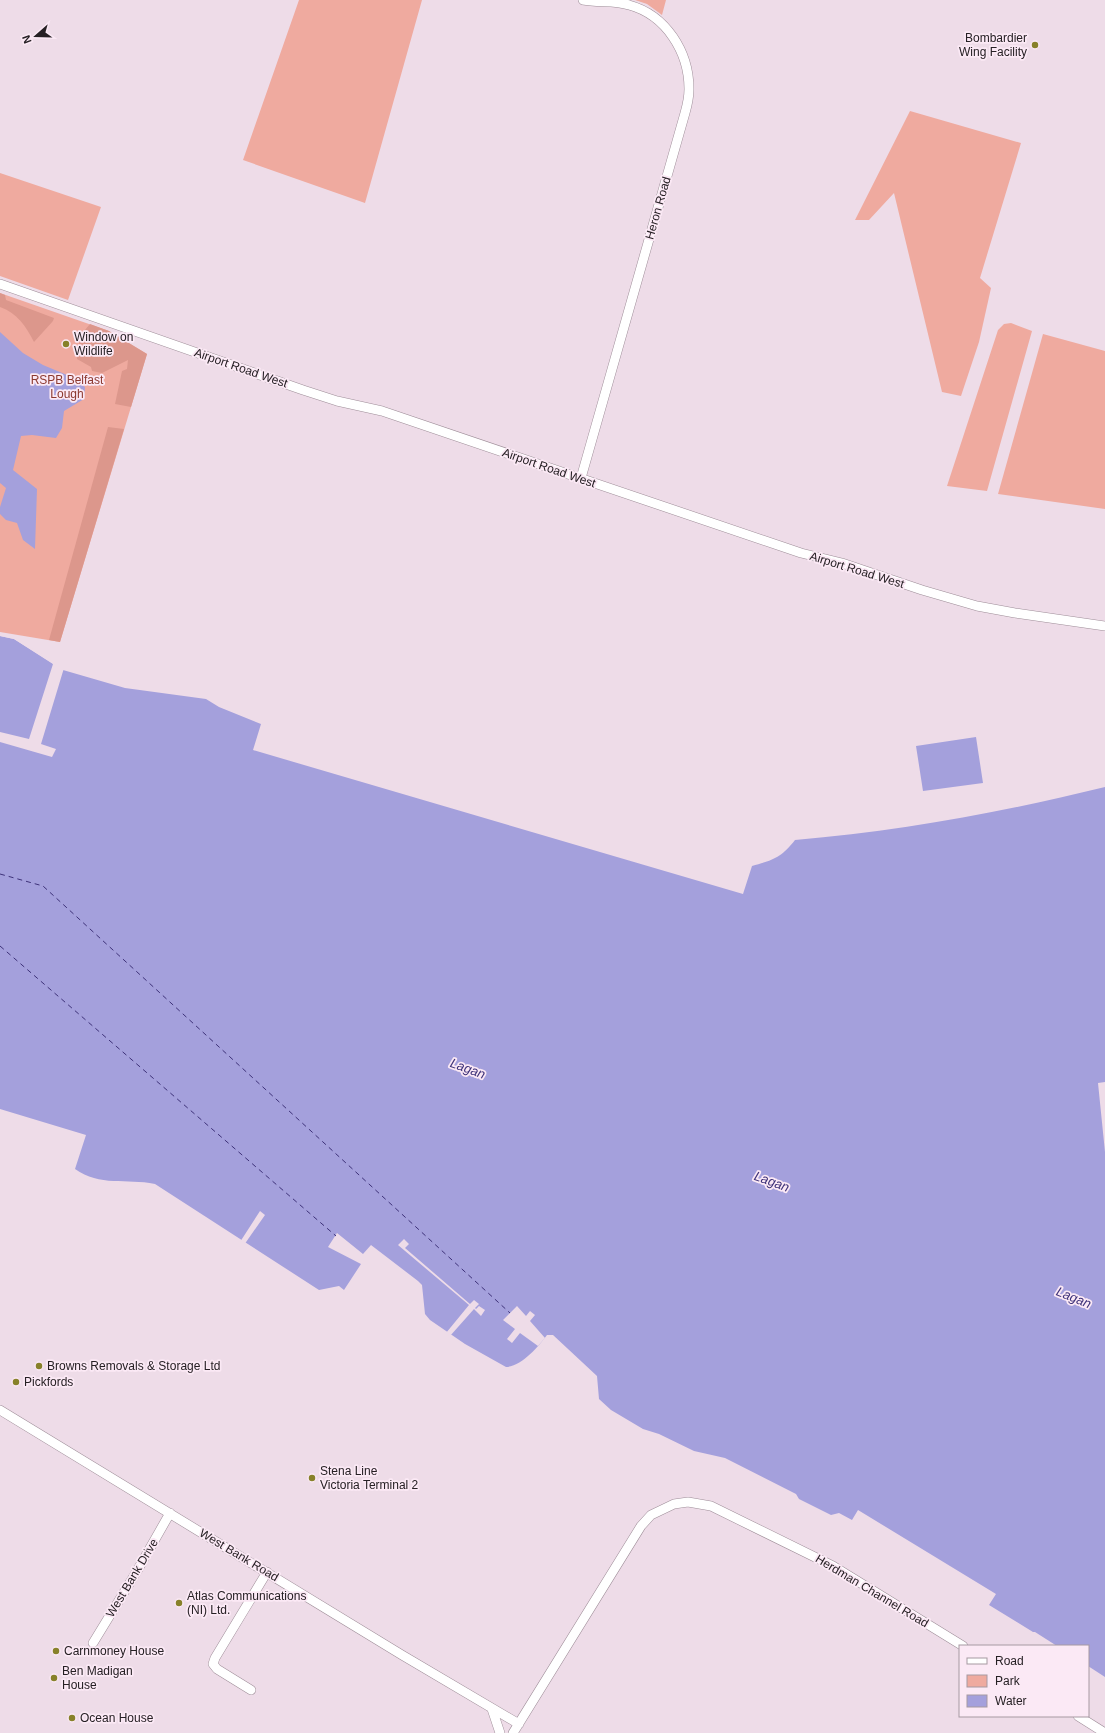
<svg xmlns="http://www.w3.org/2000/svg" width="1105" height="1733" viewBox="0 0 1105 1733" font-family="Helvetica,sans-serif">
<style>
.green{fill:#efaa9f}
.forest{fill:#dc978c}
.water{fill:#a4a0dc}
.pier{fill:#eedce8}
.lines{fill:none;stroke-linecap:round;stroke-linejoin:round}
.ferry{stroke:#3e3279;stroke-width:1;stroke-dasharray:5 4;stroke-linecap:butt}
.minor-casing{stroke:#9e8d98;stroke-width:10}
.minor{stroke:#fff;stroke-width:9}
.poi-dot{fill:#878129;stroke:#fbe9f5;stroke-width:1.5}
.labels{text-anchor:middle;stroke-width:3.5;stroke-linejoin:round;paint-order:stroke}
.poi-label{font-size:12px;fill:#262024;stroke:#fbe9f5;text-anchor:start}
.street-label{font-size:12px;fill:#262024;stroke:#fbe9f5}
.park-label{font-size:12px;fill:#8c392f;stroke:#fbe9f5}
.water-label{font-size:13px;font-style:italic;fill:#3e3279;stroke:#fbe9f5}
</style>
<rect width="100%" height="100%" fill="#eedce8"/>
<path class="green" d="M299,0H422L365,203L243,160Z
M635,0H666L662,15L647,4Z
M910,111L1021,143L980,278L991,288L979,342L961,396L942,392L894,193L869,220H855Z
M0,173L101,207L68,300L0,276Z
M0,293L109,331L147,354L60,642L0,632Z
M1011,323L1032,331L987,491L947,486L998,330L1004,324Z
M1043,334L1105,351V509L998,494Z"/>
<path class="forest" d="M0,293L5,295L6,300L54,318L53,321L34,342C26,326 17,313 0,307Z
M90,324L109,331L147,354L131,407L115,404L122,371L127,369L128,360L102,373L92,371L91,367L77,359C79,343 79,336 90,324Z
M108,427L124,429L60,642L49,640Z"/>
<path class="water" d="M0,332L23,353L43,365L67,375L85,387L84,399L64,411L62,428L56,438L32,435L21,436L13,470L37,489L35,549L23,540L17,523L6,520L0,514V507L6,488L0,483Z
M0,636L14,639L63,670L125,688L206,699L219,707L261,724L253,750L743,894L752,866C773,860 781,858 795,840C900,831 1003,812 1105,787V1082L1098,1083L1105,1152V1677L1088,1666V1646H1057L1035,1632H1033L989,1605L996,1594L858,1510L852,1520L839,1513L831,1515L799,1499L796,1494L725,1458L694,1451L659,1434L643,1429L611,1410L599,1399L597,1376L553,1335H547C538,1347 522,1366 506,1367L465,1344L430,1320L425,1314L422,1285L418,1281L371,1245L363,1254L337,1233L328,1247L361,1264L344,1290L339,1286L319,1290L155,1184C126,1178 100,1187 75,1169L86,1135L0,1109Z
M976,737L983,783L923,791L916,746Z"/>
<path class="pier" d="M0,634L15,637L64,668L41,744L56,749L52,757L0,742V732L29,739L53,664L14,639L0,636Z
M260,1211L265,1215L244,1245L240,1242Z
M404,1239L409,1244L405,1248L470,1304L474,1300L479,1304L475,1308L476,1309L479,1306L485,1310L481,1316L474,1309L450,1336L446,1333L469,1305L398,1245Z
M517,1306L526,1316L530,1311L535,1315L530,1321L545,1338L538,1346L520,1333L512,1343L507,1339L515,1329L503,1320Z"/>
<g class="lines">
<path class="ferry" d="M0,874L43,886L510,1313
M0,946L336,1236"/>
<g class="minor-casing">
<path id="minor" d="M0,284L303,390L337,401L382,411L801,553L842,563L922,590L977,606L1015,613L1105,626
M581,478L685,113C687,106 689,97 689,89C689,52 666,15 629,5C615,0 598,3 583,0
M0,1410L402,1655L519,1724
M93,1643L137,1571L170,1513
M251,1690L217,1669L213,1664L215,1658L267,1572
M492,1709L500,1733
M1078,1716L1105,1733
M513,1733L641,1526L651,1515L674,1504L688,1502L711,1506L833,1566L963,1646"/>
</g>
<use href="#minor" class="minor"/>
</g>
<g class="poi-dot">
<circle cx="1035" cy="45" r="4"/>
<circle cx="66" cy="344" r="4"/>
<circle cx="39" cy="1366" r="4"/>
<circle cx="16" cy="1382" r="4"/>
<circle cx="312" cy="1478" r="4"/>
<circle cx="179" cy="1603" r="4"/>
<circle cx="56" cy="1651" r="4"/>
<circle cx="54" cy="1678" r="4"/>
<circle cx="72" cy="1718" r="4"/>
</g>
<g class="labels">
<g class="poi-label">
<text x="1027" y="42" text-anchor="end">Bombardier<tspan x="1027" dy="14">Wing Facility</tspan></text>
<text x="74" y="341">Window on<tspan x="74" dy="14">Wildlife</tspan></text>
<text x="47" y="1370">Browns Removals &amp; Storage Ltd</text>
<text x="24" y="1386">Pickfords</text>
<text x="320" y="1475">Stena Line<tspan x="320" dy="14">Victoria Terminal 2</tspan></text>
<text x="187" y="1600">Atlas Communications<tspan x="187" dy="14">(NI) Ltd.</tspan></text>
<text x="64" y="1655">Carnmoney House</text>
<text x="62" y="1675">Ben Madigan<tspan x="62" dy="14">House</tspan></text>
<text x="80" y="1722">Ocean House</text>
</g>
<g class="street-label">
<text transform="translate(658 208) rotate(-74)" y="4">Heron Road</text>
<text transform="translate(241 368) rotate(19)" y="4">Airport Road West</text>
<text transform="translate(549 468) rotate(19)" y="4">Airport Road West</text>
<text transform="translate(857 570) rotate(17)" y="4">Airport Road West</text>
<text transform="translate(239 1555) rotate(31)" y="4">West Bank Road</text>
<text transform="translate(132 1578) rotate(-59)" y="4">West Bank Drive</text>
<text transform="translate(872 1591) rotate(31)" y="4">Herdman Channel Road</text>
</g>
<g class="park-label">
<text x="67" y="384">RSPB Belfast<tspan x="67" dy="14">Lough</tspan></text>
</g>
<g class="water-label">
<text transform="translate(468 1068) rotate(20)" y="5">Lagan</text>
<text transform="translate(772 1181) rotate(20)" y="5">Lagan</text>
<text transform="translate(1074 1297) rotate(22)" y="5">Lagan</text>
</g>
</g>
<rect x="959" y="1645" width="130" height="72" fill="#fbe9f5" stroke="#a699a1"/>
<rect x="967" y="1658" width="20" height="6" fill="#ffffff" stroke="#a699a1"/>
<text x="995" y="1665" font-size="12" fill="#262024">Road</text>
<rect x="967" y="1675" width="20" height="12" fill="#efaa9f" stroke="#a699a1"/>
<text x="995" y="1685" font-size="12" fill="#262024">Park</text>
<rect x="967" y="1695" width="20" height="12" fill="#a4a0dc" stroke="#a699a1"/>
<text x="995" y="1705" font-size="12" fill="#262024">Water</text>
<g transform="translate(36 36) rotate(250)" stroke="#fbe9f5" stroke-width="3" paint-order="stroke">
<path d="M0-3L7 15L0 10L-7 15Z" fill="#262024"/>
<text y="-6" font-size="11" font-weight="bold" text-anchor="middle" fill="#262024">N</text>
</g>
</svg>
